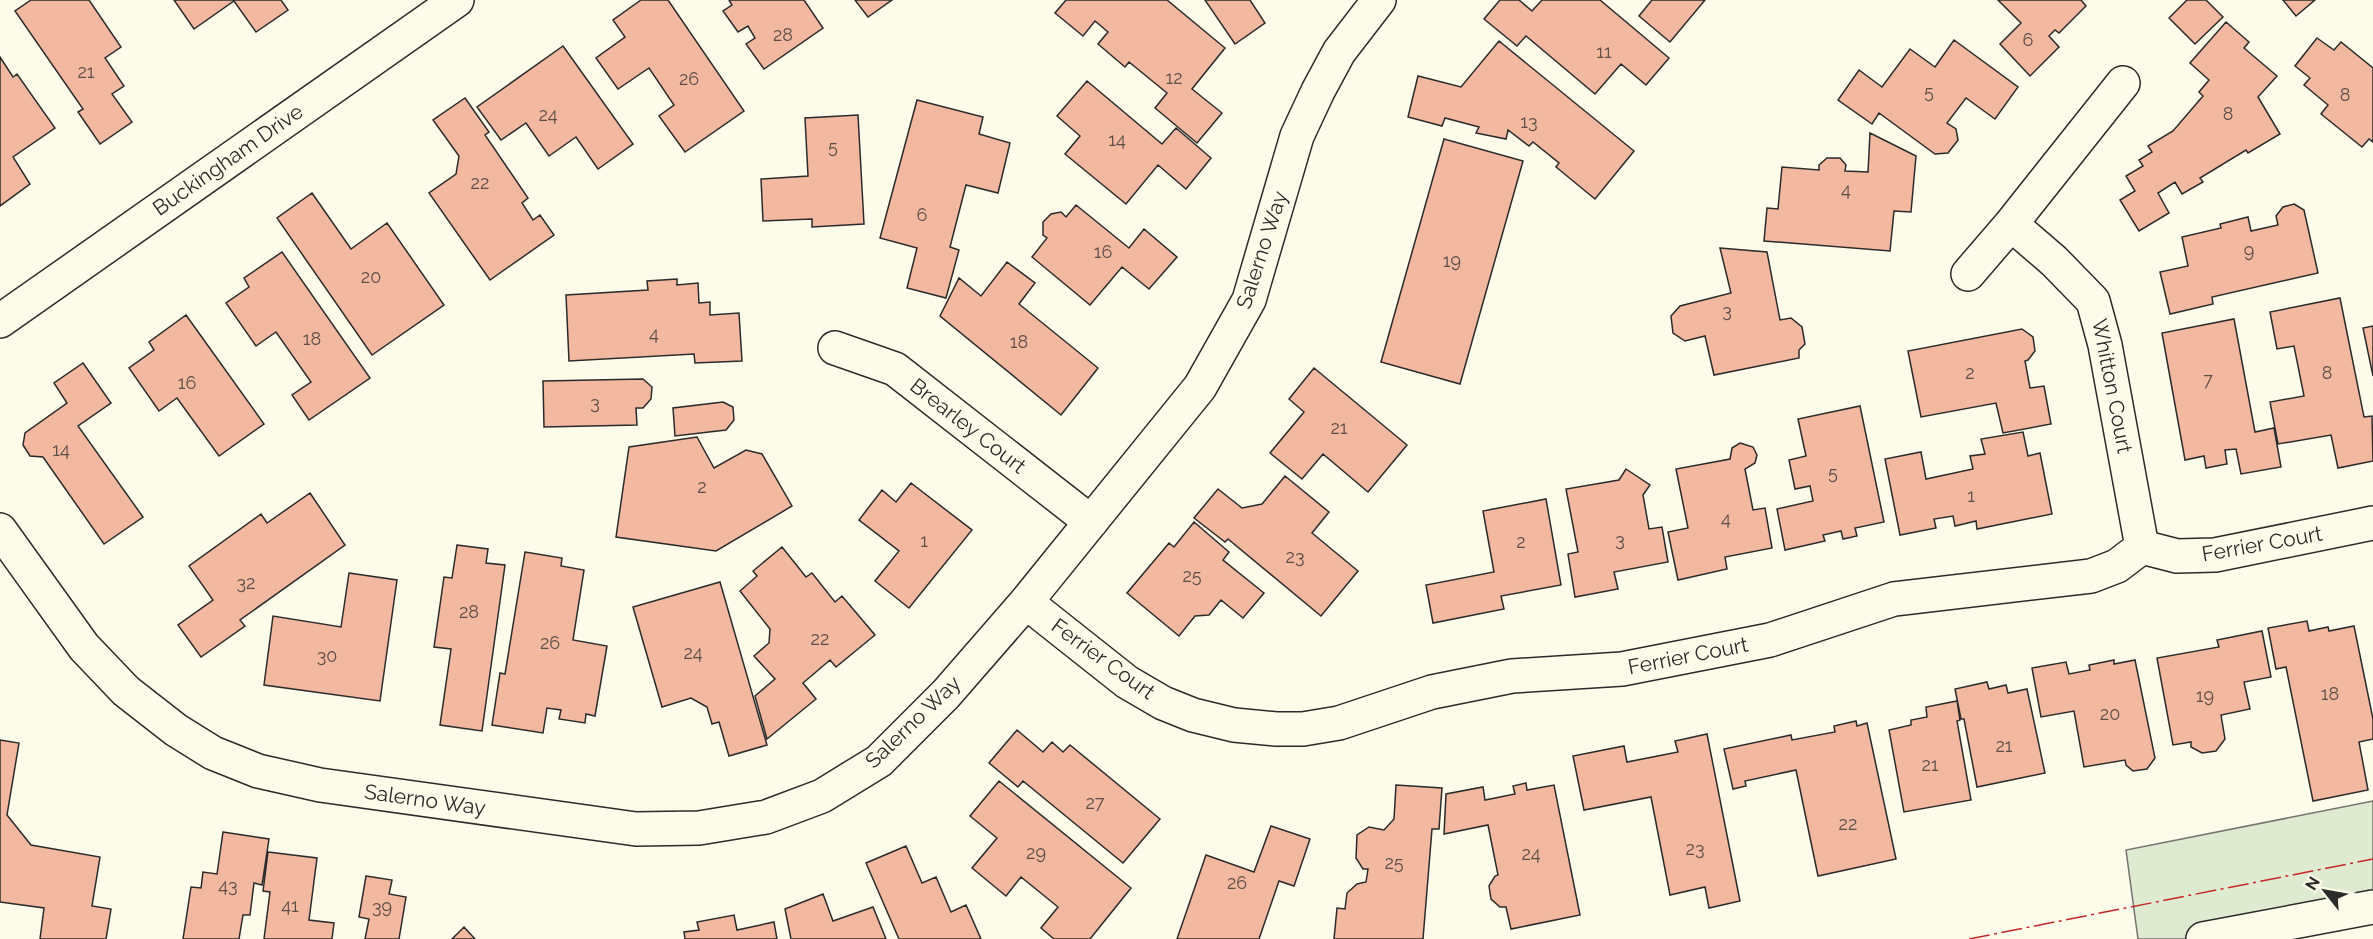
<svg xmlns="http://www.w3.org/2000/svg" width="2373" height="939" viewBox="0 0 2373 939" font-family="Raleway,sans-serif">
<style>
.green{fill:#deebd1;stroke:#74746e;stroke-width:1.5}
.building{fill:#f2b8a0;stroke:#2b2b2b;stroke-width:1.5}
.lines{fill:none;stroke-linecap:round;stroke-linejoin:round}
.minor-casing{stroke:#2b2b2b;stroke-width:36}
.secondary-casing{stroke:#2b2b2b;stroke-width:36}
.minor{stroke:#fdfbea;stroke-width:33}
.secondary{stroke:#fdfbea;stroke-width:33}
.power{stroke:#c62828;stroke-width:1.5;stroke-dasharray:21 4.5 3 4.5;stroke-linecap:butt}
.labels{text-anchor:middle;stroke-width:4.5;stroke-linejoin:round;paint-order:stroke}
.number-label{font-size:18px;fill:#5d4e48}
.street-label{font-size:21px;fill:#2b2b2b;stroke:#fdfbea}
</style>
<rect width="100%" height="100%" fill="#fdfbea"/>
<path class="green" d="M2373,801V907L2203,939H2138L2126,850Z"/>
<path class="building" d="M31,0H89L121,47L105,58L124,86L112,94L132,122L100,144L78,112L83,109L15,11Z
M174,0H281L288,10L256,32L234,1L194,29Z
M641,0H668L744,111L685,152L659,116L674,105L649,68L618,89L596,58L625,37L613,20Z
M729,0H804L823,28L764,69L746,44L755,38L748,26L738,32L723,11L732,5Z
M855,0H892L868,17Z
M1066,0H1167L1225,48L1192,89L1222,113L1197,143L1155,108L1167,93L1129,62L1125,67L1098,44L1108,32L1095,21L1083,36L1055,13Z
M1205,0H1250L1265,23L1235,44Z
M1500,0H1519L1532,11L1542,0H1600L1669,58L1646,85L1621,64L1595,94L1526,36L1517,46L1484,19Z
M1652,0H1705L1670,42L1639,16Z
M1998,0H2081L2086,6L2059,33L2055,30L2049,36L2059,47L2030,76L2000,44L2021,23Z
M2187,0H2206L2223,17L2195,44L2169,18Z
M2283,0H2315L2296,16Z
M2226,22L2249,42L2244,48L2277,76L2258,97L2280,134L2248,153L2246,150L2200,178L2203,182L2182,194L2175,182L2158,193L2169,213L2139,231L2120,200L2135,191L2126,176L2143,166L2139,160L2152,152L2148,146L2173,131L2203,96L2199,92L2209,80L2190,63Z
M2317,38L2334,50L2341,42L2373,68V142L2369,139L2362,147L2321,114L2328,105L2304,85L2310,78L2295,66Z
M1954,40L2018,87L1995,119L1966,98L1947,123L1956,129L1958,140L1948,153L1935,154L1879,113L1872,124L1838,100L1859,70L1882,87L1910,49L1935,67Z
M1499,41L1634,151L1595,199L1556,167L1559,163L1533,142L1529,146L1508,130L1506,139L1476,133L1479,127L1445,118L1442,126L1408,117L1418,76L1461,87Z
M563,46L633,144L598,169L576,137L549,156L526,123L501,140L477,107Z
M0,57L13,77L17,74L55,128L13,157L30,184L0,206Z
M1087,81L1162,144L1176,128L1211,158L1186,189L1158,165L1126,204L1065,154L1080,136L1057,116Z
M465,98L489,132L485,135L528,198L522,203L533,220L540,215L554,235L490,280L429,193L456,174L459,156L433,120Z
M917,100L983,117L979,134L1010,143L998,193L966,185L950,247L959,250L946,298L907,288L917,248L880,238Z
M858,115L864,224L812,227V219L763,221L761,179L808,176L805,118Z
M1870,133L1916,156L1911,212L1894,211L1890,251L1764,241L1767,208L1778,209L1782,167L1819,170V165L1827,158H1840L1846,165L1845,171L1868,172Z
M1444,139L1523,161L1460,384L1381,362Z
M312,193L351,249L387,223L444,305L372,355L277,218Z
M2294,204L2304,210L2318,273L2212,297L2213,304L2170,314L2160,272L2188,266L2182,237L2221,228L2220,224L2248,217L2251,231L2278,225L2276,216L2283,207Z
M1076,205L1129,248L1144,229L1177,257L1149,289L1122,267L1090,305L1032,257L1047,238L1043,235V222L1051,214L1061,212L1066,217Z
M1720,248L1767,252L1780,320L1791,318L1802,327L1805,344L1799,350V358L1714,375L1705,336L1685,341L1673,333L1671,316L1680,306L1731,293Z
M282,252L370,378L309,420L292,395L311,382L276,332L256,346L226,303L249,287L244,278Z
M1007,262L1035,283L1019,304L1098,368L1061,415L940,316L959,278L981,296Z
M677,279V285L698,283L699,303L710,302V315L739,313L742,361L695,363L694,354L569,361L566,295L648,290L647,281Z
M2340,298L2364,417L2372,416L2373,461L2338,468L2331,435L2278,444L2270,402L2304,396L2294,346L2277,349L2270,312Z
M186,315L264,424L219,456L177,398L159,411L129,368L154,350L149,342Z
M2234,319L2255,432L2274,428L2281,467L2241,474L2236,449L2225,450L2227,464L2206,468L2204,456L2185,460L2162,333Z
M2373,326V376L2363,328Z
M2022,329L2033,337L2035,351L2028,360L2025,361L2030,388L2044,386L2051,424L2003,433L1996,403L1921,417L1908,351Z
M83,363L111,403L78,426L143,517L104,544L43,457L30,456L23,445L25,433L67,403L54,383Z
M1314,368L1407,445L1368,492L1323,454L1302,479L1270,453L1304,412L1289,399Z
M643,379L652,387L651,399L643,408H636L637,425L544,427L543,381Z
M723,402L733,407L734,420L726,430L675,436L673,408Z
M1860,406L1884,522L1855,528L1857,536L1843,539L1841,531L1823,535L1825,541L1785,550L1777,509L1813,501L1810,486L1795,489L1789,460L1806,456L1798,419Z
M2023,432L2028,456L2040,453L2052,514L1977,529L1976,521L1955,526L1953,516L1934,519L1936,528L1900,535L1885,459L1921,452L1926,479L1973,469L1970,456L1985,454L1981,439Z
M697,437L714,468L746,450L762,454L792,506L716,551L616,537L629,447Z
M1740,443L1753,447L1757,455L1755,463L1745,469L1753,510L1765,508L1772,548L1725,557L1727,569L1678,580L1668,532L1688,528L1676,469L1730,459L1732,448Z
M1626,469L1650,485L1643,495L1649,529L1662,527L1668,562L1614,572L1618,589L1575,597L1568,554L1578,552L1566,489L1619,480Z
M1285,476L1329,512L1312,533L1358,571L1321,616L1228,539L1225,542L1194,518L1218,489L1242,508L1262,504Z
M911,483L972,530L909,608L875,581L899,551L859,520L882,490L896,502Z
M310,493L345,545L240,620L245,626L201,657L178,625L213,600L189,566L261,514L267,523Z
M1546,499L1561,585L1501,596L1504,609L1433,623L1426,585L1494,572L1483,511Z
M1194,522L1229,552L1223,560L1264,593L1243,618L1221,600L1209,615L1195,616L1179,636L1127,593L1169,543L1174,547Z
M457,545L488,549L486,563L505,565L482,731L440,725L451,649L434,647L444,577L452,578Z
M782,547L806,577L812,573L835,602L842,596L875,635L836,667L830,660L803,683L816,699L767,739L755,696L775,679L754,656L769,643L770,629L740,591L757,576L753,571Z
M525,552L562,558L561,566L584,570L573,640L607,646L595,716L586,714L585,723L559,719L561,710L547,708L543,733L492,725L500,673L505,674Z
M349,573L397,580L380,701L264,685L273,616L341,627Z
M720,582L767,745L729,756L719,722L712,724L707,707L691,698L662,707L633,607Z
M2307,621L2309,631L2328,627L2329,631L2354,626L2373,719V739L2359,742L2368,790L2313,801L2286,667L2276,669L2268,628Z
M2262,631L2271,677L2244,682L2250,709L2221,715L2225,739L2216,751L2202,753L2191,747V742L2173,745L2157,658L2219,647L2217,640Z
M2114,660V664L2135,660L2155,758L2147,769L2133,771L2126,765L2125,760L2084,767L2074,711L2041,717L2032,668L2066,662L2069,674L2090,670L2089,665Z
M1987,682L1989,689L2006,685L2008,693L2027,689L2045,773L1977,787L1964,719H1961L1955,689Z
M1957,701L1960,720L1957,721L1971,800L1904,812L1889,730L1911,725V720L1927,717L1926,707Z
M1856,721L1857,726L1867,723L1896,859L1818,876L1796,770L1745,781L1746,786L1733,789L1724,749L1791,735L1792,740L1835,732L1834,726Z
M1017,730L1043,752L1052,742L1063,752L1070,745L1160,819L1123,863L1023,781L1018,787L989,763Z
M1707,734L1740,901L1709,908L1705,887L1670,895L1651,797L1584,810L1573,756L1624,746L1627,762L1678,752L1675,741Z
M0,740L19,743L7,815L31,845L100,857L92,906L111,909L106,939H40L44,908L0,902Z
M999,781L1131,888L1090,939H1054L1041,928L1058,907L1021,877L1006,896L972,868L997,838L970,816Z
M1526,783L1527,790L1554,785L1580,915L1511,929L1506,907H1500L1491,899L1489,886L1495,876L1498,875L1488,825L1444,834L1446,794L1483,787L1485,800L1515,794L1513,786Z
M1396,785L1442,788L1439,829H1432L1423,939H1334L1337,908L1345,909L1347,893L1357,884L1366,882L1368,869H1363L1356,858L1357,835L1369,827L1384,830L1394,819Z
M1271,826L1310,839L1294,886L1279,881L1259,939H1177L1206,855L1254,872Z
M223,832L269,839L262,885L254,883L250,915H243L239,939H183L191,887L201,888L203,872L217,874Z
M906,846L922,883L936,877L951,912L966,905L981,939H899L866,863Z
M268,852L317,858L309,920L334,923L332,939H264L270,892L263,891Z
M366,876L392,880L389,894L406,897L399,939H365L369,919L359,917Z
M823,894L833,921L873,907L886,939H791L785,909Z
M734,915L737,930L774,922L777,939H685L684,932L699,930L697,922Z
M464,927L475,939H452Z"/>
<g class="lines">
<g class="minor-casing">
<path id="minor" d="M2011,224L2054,261L2093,301L2105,345L2142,547
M1968,274L2011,224L2123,83
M0,321L457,0
M835,348L895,369L1091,522
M0,530L84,647L126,691L176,730L213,753L258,771L320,785L636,829L699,828L766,817L822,796L879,761L946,694L1026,602L1200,387L1249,300L1297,136L1318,91L1339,52L1379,0
M1026,602L1127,682L1163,703L1193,715L1234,725L1276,729H1303L1339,723L1432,692L1512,676L1622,669L1770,640L1894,599L2091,576L2117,566L2142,547L2177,556L2215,555L2373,523"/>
</g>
<g class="secondary-casing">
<path id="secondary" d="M2203,939L2373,907"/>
</g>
<use href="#minor" class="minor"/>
<use href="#secondary" class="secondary"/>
<path class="power" d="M1969,939L2373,859"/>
</g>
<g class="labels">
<g class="number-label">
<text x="783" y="41">28</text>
<text x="2028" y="46">6</text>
<text x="1604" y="58">11</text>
<text x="86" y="78">21</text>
<text x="1174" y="84">12</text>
<text x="689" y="85">26</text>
<text x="1929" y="98">5</text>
<text x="2345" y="101">8</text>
<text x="2228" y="120">8</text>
<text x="548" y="121">24</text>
<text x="1529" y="128">13</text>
<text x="1117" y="146">14</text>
<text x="833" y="153">5</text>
<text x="480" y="189">22</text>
<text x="1846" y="196">4</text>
<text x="922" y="221">6</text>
<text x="2249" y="257">9</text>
<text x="1103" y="258">16</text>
<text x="1452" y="267">19</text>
<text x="371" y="283">20</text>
<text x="1727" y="317">3</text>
<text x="654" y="340">4</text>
<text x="312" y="345">18</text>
<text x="1019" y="348">18</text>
<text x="1970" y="379">2</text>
<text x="2327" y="379">8</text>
<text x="2208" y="386">7</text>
<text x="187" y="389">16</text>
<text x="595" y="409">3</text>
<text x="1339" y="434">21</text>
<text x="61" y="456">14</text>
<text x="1833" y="479">5</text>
<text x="702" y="493">2</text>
<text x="1971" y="502">1</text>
<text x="1726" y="525">4</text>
<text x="1620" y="546">3</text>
<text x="924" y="547">1</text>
<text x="1521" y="548">2</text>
<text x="1295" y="563">23</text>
<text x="1192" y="582">25</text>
<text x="246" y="589">32</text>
<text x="469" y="618">28</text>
<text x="820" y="645">22</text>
<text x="550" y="649">26</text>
<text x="693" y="659">24</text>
<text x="327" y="662">30</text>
<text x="2330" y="700">18</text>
<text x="2205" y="702">19</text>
<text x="2110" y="720">20</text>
<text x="2004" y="752">21</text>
<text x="1930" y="771">21</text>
<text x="1095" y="809">27</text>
<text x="1848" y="830">22</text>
<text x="1695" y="855">23</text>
<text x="1036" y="859">29</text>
<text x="1531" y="860">24</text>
<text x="1394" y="869">25</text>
<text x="1237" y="889">26</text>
<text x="228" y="892">43</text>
<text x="290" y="912">41</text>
<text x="382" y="913">39</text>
</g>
<g class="street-label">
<text transform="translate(228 160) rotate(-35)" y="7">Buckingham Drive</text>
<text transform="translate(1262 250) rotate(-72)" y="7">Salerno Way</text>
<text transform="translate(2112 386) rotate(79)" y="7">Whitton Court</text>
<text transform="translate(968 426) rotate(38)" y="7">Brearley Court</text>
<text transform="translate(2262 544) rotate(-10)" y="7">Ferrier Court</text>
<text transform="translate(1688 656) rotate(-11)" y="7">Ferrier Court</text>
<text transform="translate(1103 659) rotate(36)" y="7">Ferrier Court</text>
<text transform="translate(913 722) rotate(-44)" y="7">Salerno Way</text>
<text transform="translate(425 800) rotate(8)" y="7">Salerno Way</text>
</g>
</g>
<g transform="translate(2325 891) rotate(301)" stroke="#fdfbea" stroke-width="4.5" paint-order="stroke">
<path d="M0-4.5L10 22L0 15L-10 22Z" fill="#2b2b2b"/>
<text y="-9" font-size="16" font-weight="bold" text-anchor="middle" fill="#2b2b2b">N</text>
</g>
</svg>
